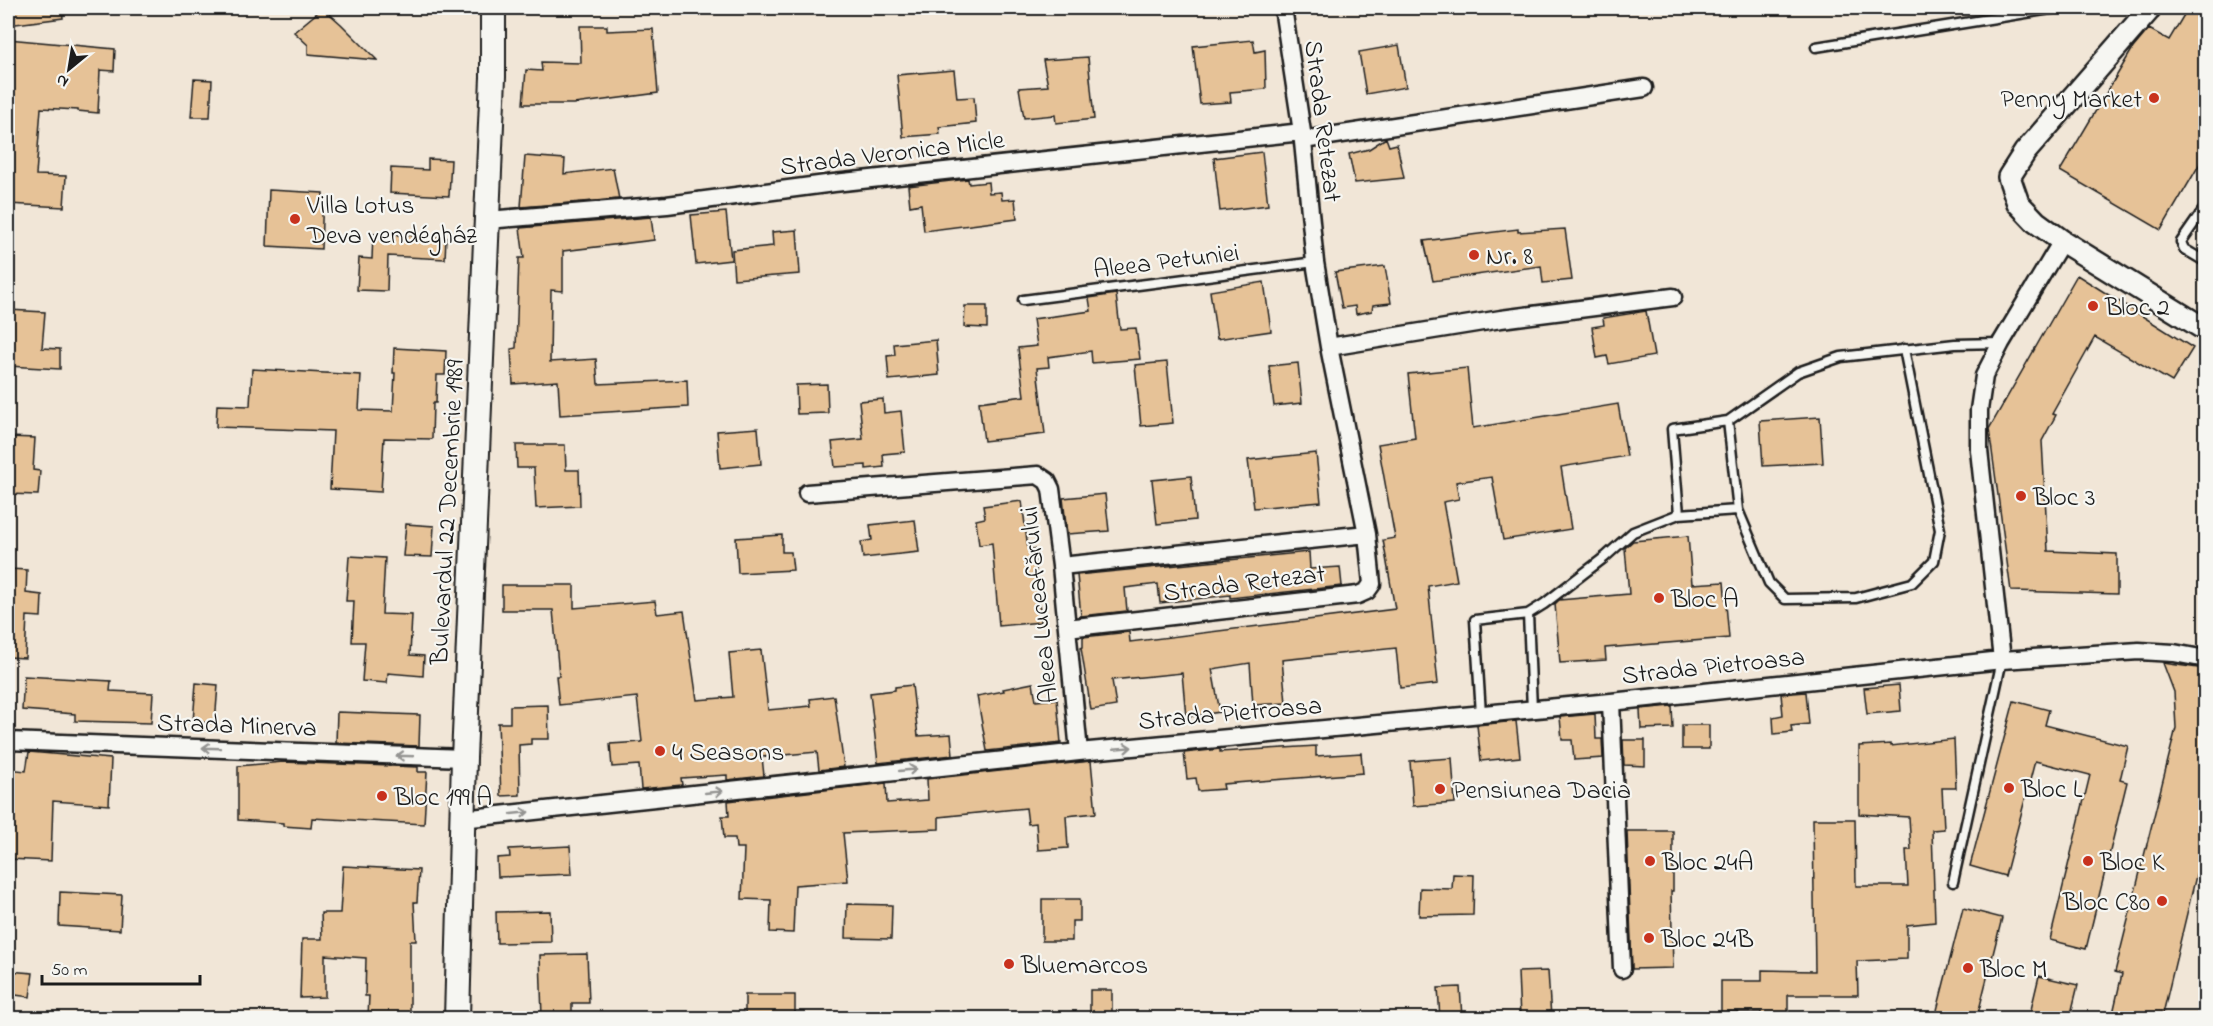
<svg xmlns="http://www.w3.org/2000/svg" width="2213" height="1026" viewBox="0 0 2213 1026" font-family="'Indie Flower',sans-serif">
<style>
.building{fill:#e6c297;stroke:#1c1c1c;stroke-width:1.5}
.lines{fill:none;stroke-linecap:round;stroke-linejoin:round}
.service-casing{stroke:#1c1c1c;stroke-width:13}
.minor-casing{stroke:#1c1c1c;stroke-width:21}
.tertiary-casing{stroke:#1c1c1c;stroke-width:26}
.secondary-casing{stroke:#1c1c1c;stroke-width:28}
.service{stroke:#f6f6f2;stroke-width:8}
.minor{stroke:#f6f6f2;stroke-width:16}
.tertiary{stroke:#f6f6f2;stroke-width:21}
.secondary{stroke:#f6f6f2;stroke-width:24}
.oneway{stroke:#949492}
.poi-dot{fill:#c8321e;stroke:#f6f6f2;stroke-width:2}
.labels{text-anchor:middle;stroke-width:4.5;stroke-linejoin:round;paint-order:stroke}
.poi-label{font-size:26px;fill:#1c1c1c;stroke:#f6f6f2;text-anchor:start}
.street-label{font-size:26px;fill:#1c1c1c;stroke:#f6f6f2}
</style>
<rect width="100%" height="100%" fill="#f1e6d7"/>
<filter id="ink" filterUnits="userSpaceOnUse"><feTurbulence type="fractalNoise" baseFrequency=".0167" numOctaves="2"/><feDisplacementMap in="SourceGraphic" scale="12" xChannelSelector="R" yChannelSelector="G"/><feConvolveMatrix kernelMatrix="1 2 1 2 8 2 1 2 1" color-interpolation-filters="sRGB"/></filter>
<g filter="url(#ink)">
<path class="building" d="M8,8H62L63,18L8,25Z
M323,8L341,24L377,60L308,54V45L294,32Z
M2188,8H2205V155L2161,230L2060,171L2133,48L2149,29L2169,40Z
M580,26H607V31L653,29L658,93L574,104H523L526,70L542,71L541,62L581,63Z
M8,39L115,49L114,71L100,70L98,113L78,111V110L41,108L36,175L66,176L64,207L8,204Z
M1253,40L1255,52L1265,50L1266,89L1230,92L1231,102L1200,104L1193,46Z
M1399,45L1406,87L1366,94L1359,52Z
M1088,57L1094,119L1056,123L1055,115L1024,118L1019,88L1048,86L1043,60Z
M954,70L957,98L974,97L976,123L939,127L940,134L903,137L897,75Z
M194,79L212,80L210,117H191Z
M1386,138L1389,146L1397,144L1404,178L1355,183L1349,154L1369,149Z
M1262,152L1268,205L1220,211L1214,158Z
M525,156L565,159L564,174L613,168L619,199L521,207Z
M428,159L451,160L449,196L390,193L391,168L428,170Z
M968,179L969,184L988,182L989,193L1001,192L1002,200L1015,199L1017,219L924,231L921,204L910,206L908,186Z
M269,190L323,193L321,249L267,246Z
M726,212L731,260L696,264L691,215Z
M651,217L654,240L563,251V291L551,290L550,362L596,359L598,384L687,380L688,407L560,415L558,381L513,384L511,349L516,348L519,258H524L520,228Z
M1518,229V232L1565,229L1572,280L1543,283L1541,266L1433,281L1424,241Z
M797,230L800,274L734,279L732,250L773,246L772,232Z
M373,234L446,237L445,259L388,256L387,291L357,290L359,258L372,259Z
M1385,266L1391,303L1373,305L1372,311L1356,314L1355,306L1342,308L1335,272Z
M2077,275L2193,348L2172,382L2095,337L2052,414L2056,415L2042,441L2048,551L2117,554V594L2011,591L1989,429Z
M1264,282L1271,331L1217,339L1210,291Z
M1116,294L1120,329L1136,328L1140,359L1092,363L1091,351L1048,357L1049,367L1037,368L1045,434L984,441L979,402L1024,396L1018,348L1037,346L1033,319L1091,311L1089,298Z
M965,306H987V328L964,327Z
M8,310L45,312L42,348L60,349V369L8,366Z
M1646,311L1654,356L1609,364L1607,356L1597,358L1592,327L1604,325L1603,318Z
M936,340L939,375L889,380L887,356L895,355L894,344Z
M394,348L446,351L445,375H437L436,403H433L432,439L384,438L381,492L330,489L333,431L216,427L217,405L250,406L252,369L361,375L359,410L393,411L395,373H393Z
M1167,362L1173,423L1141,426L1135,365Z
M1298,363L1302,403L1274,406L1269,366Z
M1467,368L1473,428L1618,404L1627,456L1561,467L1571,529L1503,540L1492,477L1456,482L1459,499L1443,502L1457,581L1428,586L1438,684L1400,688L1396,648L1282,660L1286,703L1253,705L1250,663L1212,669L1220,712L1186,717L1182,673L1112,680L1116,706L1091,710L1081,648L1083,647V637L1129,632L1130,642L1395,609L1383,540L1395,538L1378,444L1415,438L1408,374Z
M827,384L828,413L797,414L796,385Z
M883,399L884,413L901,411L905,452L883,454L884,467L866,469V465L835,467L832,442L863,439L859,401Z
M1820,417L1823,463L1763,466L1760,421Z
M758,428L761,464L720,468L717,431Z
M8,437L35,438L33,470L40,471L38,495L8,494Z
M516,445H565L566,470H579L580,506L536,508L534,468H517Z
M1316,453L1321,502L1254,508L1248,460Z
M1191,476L1195,520L1157,524L1152,480Z
M1105,494L1109,531L1067,534L1063,498Z
M1022,501L1028,549H1034L1041,622L999,626L992,543L979,545L976,520L985,518L983,506Z
M915,520L919,552L863,558L861,542L872,540L870,525Z
M406,524L434,526L432,557L403,556Z
M782,535V552H791L793,570L738,573L736,538Z
M1688,536L1692,584L1724,582L1729,638L1605,648L1606,660L1560,663L1555,604L1559,600L1629,594L1625,548L1633,541Z
M1309,552L1310,569L1340,567L1342,586L1230,598V595L1160,603L1158,584L1125,588L1127,611L1081,616L1077,575Z
M349,556L385,558L382,614L412,615L410,655L424,656L423,676L388,673L387,683L362,681L365,642H352L354,601H346Z
M8,569L27,570L26,593L42,595L41,617L27,616L25,658L8,657Z
M502,585H574V608L655,601L657,614L684,611L697,700L733,697L729,653L761,650L768,710L811,706L810,699L834,696L844,767L819,770L817,752L762,757L764,776L727,780V775L681,778L682,785L641,789L639,765L612,767L610,744L642,742L637,697L559,705L556,676H559L553,610H502Z
M2163,663L2205,669V838L2162,1018H2112L2122,974L2115,972L2176,728L2174,692Z
M24,676L111,681L110,691L153,693L151,723L75,721V714L22,710Z
M196,683L218,685L215,723L193,722Z
M1033,683L1036,701L1057,699L1061,743L987,751L977,696L1004,691L1003,689Z
M912,685L918,736L951,734L953,755L878,763L870,693L895,690V687Z
M1899,685L1901,711L1867,714L1864,688Z
M1806,692L1809,724L1791,726L1792,732L1774,734L1773,717L1783,715L1781,694Z
M2014,701L2049,710L2045,725L2128,746L2120,780L2127,782L2086,949L2050,940L2090,775L2035,761L2005,876L1970,866Z
M548,705L549,739H531V744L519,745L520,795L501,796L498,723H510V706Z
M1672,706L1673,728L1641,729L1640,709Z
M337,712L420,715L419,746L336,743Z
M1595,714L1596,739H1602L1603,758L1574,760L1572,740H1562L1560,717Z
M1516,721L1520,757L1481,761L1477,725Z
M1682,725H1709V749H1682Z
M1954,739L1956,788H1942L1944,829L1932,830L1935,922L1907,925V959L1857,961L1858,995H1788V1018H1761V1012H1721V981H1762V970L1815,971L1813,819H1855L1856,886H1908L1906,850H1911L1909,817L1859,814V746L1891,744V746Z
M1623,740H1645V766L1624,765Z
M1316,746V756L1361,753L1363,773L1223,784L1224,789L1198,791L1196,778L1187,779L1184,753L1220,749V752Z
M29,752L111,759L109,805L53,801L51,861L8,859V769L26,771Z
M1452,758L1455,803L1413,806L1410,761Z
M1091,761L1096,813L1066,816L1068,848L1038,850L1036,823L1028,824L1026,808L939,817V829L843,833L848,881L795,885L793,933L770,932L771,900L742,899L744,848H736L735,838H724L722,816H729L728,801L886,783L887,803L928,800L927,779Z
M283,762L418,767V772H427L424,824L312,818L311,828L283,826V823L238,820V766Z
M1627,831H1673V891H1671L1673,968L1632,969Z
M570,846L572,874L498,877L497,858L510,857L509,849Z
M343,866L419,870L417,902H414L416,941H410V1018L368,1017L369,996H365L366,958L325,955V997L300,998L302,939H322L321,913H340Z
M1453,874L1474,875L1473,915L1419,916L1420,888L1452,889Z
M60,892L122,895L120,930L59,926Z
M1042,899H1080V921H1072V941H1042Z
M847,904L892,905L891,939L846,938Z
M1963,908L2002,918L1977,1018H1935Z
M550,911L551,942L497,943L496,912Z
M587,954L589,1003H572V1018H542L540,955Z
M8,971L33,973L30,997L8,994Z
M1548,971L1551,1018H1520L1518,972Z
M2039,976L2078,985L2070,1018H2029Z
M1460,987L1462,1018H1440L1438,988Z
M1090,990H1112V1018H1090Z
M745,995H795V1018H745Z"/>
<g class="lines">
<g class="service-casing">
<path id="service" d="M1816,47L2057,8
M2206,206L2181,242L2184,249L2206,262
M1023,300L1315,262
M1728,421L1798,372L1841,357L1955,344L2000,343
M1679,514L1672,429L1728,421L1738,510L1769,583L1785,599L1856,598L1912,583L1934,561L1940,530L1904,349
M1528,614L1544,604L1605,557L1633,532L1679,514L1738,510
M1481,714L1475,620L1528,614L1532,709
M1953,882L2002,660"/>
</g>
<g class="minor-casing">
<path id="minor" d="M1303,140L1644,88
M488,220L667,205L834,183L1302,132
M1329,347L1501,319L1673,297
M807,493L1038,475L1047,481L1051,489L1061,566L1079,752
M1061,566L1367,534
M1067,628L1358,595L1367,591L1372,584L1367,534L1329,347L1315,262L1302,132L1283,8
M2002,660L1979,450V410L1984,376L2001,343L2062,241
M1611,702L1622,969
M8,741L464,758
M462,819L1079,752L1611,702L2002,660L2139,651L2174,653L2206,659"/>
</g>
<g class="tertiary-casing">
<path id="tertiary" d="M2146,8L2148,11L2025,152L2009,177L2018,203L2036,222L2062,241L2206,330"/>
</g>
<g class="secondary-casing">
<path id="secondary" d="M457,1018L464,758L493,77V8"/>
</g>
<use href="#service" class="service"/>
<use href="#minor" class="minor"/>
<use href="#tertiary" class="tertiary"/>
<use href="#secondary" class="secondary"/>
</g>
<defs><path id="oneway-shaft" d="M-6 0H5M1.5-3L5.5 0L1.5 3" fill="none" stroke-width="1.6" stroke-linecap="round" stroke-linejoin="round" transform="scale(1.5)"/></defs>
<g class="oneway">
<use href="#oneway-shaft" transform="translate(211 748) rotate(-178)"/>
<use href="#oneway-shaft" transform="translate(1123 748) rotate(-5)"/>
<use href="#oneway-shaft" transform="translate(405 756) rotate(-178)"/>
<use href="#oneway-shaft" transform="translate(908 770) rotate(-6)"/>
<use href="#oneway-shaft" transform="translate(714 792) rotate(-6)"/>
<use href="#oneway-shaft" transform="translate(520 813) rotate(-6)"/>
</g>
</g>
<g class="poi-dot">
<circle cx="2154" cy="98" r="6"/>
<circle cx="295" cy="219" r="6"/>
<circle cx="1474" cy="255" r="6"/>
<circle cx="2093" cy="306" r="6"/>
<circle cx="2021" cy="496" r="6"/>
<circle cx="1659" cy="598" r="6"/>
<circle cx="660" cy="751" r="6"/>
<circle cx="2009" cy="788" r="6"/>
<circle cx="1440" cy="789" r="6"/>
<circle cx="382" cy="796" r="6"/>
<circle cx="1650" cy="861" r="6"/>
<circle cx="2088" cy="861" r="6"/>
<circle cx="2162" cy="901" r="6"/>
<circle cx="1649" cy="938" r="6"/>
<circle cx="1009" cy="964" r="6"/>
<circle cx="1968" cy="968" r="6"/>
</g>
<g class="labels">
<g class="poi-label">
<text x="2142" y="107" text-anchor="end">Penny Market</text>
<text x="307" y="213">Villa Lotus<tspan x="307" dy="30">Deva vendégház</tspan></text>
<text x="1486" y="264">Nr. 8</text>
<text x="2105" y="315">Bloc 2</text>
<text x="2033" y="505">Bloc 3</text>
<text x="1671" y="607">Bloc A</text>
<text x="672" y="760">4 Seasons</text>
<text x="2021" y="797">Bloc L</text>
<text x="1452" y="798">Pensiunea Dacia</text>
<text x="394" y="805">Bloc 199 A</text>
<text x="1662" y="870">Bloc 24A</text>
<text x="2100" y="870">Bloc K</text>
<text x="2150" y="910" text-anchor="end">Bloc C80</text>
<text x="1661" y="947">Bloc 24B</text>
<text x="1021" y="973">Bluemarcos</text>
<text x="1980" y="977">Bloc M</text>
</g>
<g class="street-label">
<text transform="translate(1324 121) rotate(83)" y="9">Strada Retezat</text>
<text transform="translate(892 152) rotate(-7)" y="9">Strada Veronica Micle</text>
<text transform="translate(1166 260) rotate(-7)" y="9">Aleea Petuniei</text>
<text transform="translate(446 512) rotate(-87)" y="9">Bulevardul 22 Decembrie 1989</text>
<text transform="translate(1244 582) rotate(-7)" y="9">Strada Retezat</text>
<text transform="translate(1038 605) rotate(-96)" y="9">Aleea Luceafărului</text>
<text transform="translate(1713 665) rotate(-6)" y="9">Strada Pietroasa</text>
<text transform="translate(1230 712) rotate(-5)" y="9">Strada Pietroasa</text>
<text transform="translate(237 724) rotate(2)" y="9">Strada Minerva</text>
</g>
</g>
<rect width="2213" height="1026" fill="none" stroke="#f6f6f2" stroke-width="30"/>
<rect x="15" y="15" width="2183" height="996" fill="none" stroke="#1c1c1c" stroke-width="2" filter="url(#ink)"/>
<g transform="translate(69 69) rotate(210)" stroke="#f6f6f2" stroke-width="4.5" paint-order="stroke">
<path d="M0-4.5L10 22L0 15L-10 22Z" fill="#1c1c1c"/>
<text y="-9" font-size="16" font-weight="bold" text-anchor="middle" fill="#1c1c1c">N</text>
</g>
<path d="M42 975v9h158v-9" fill="none" stroke="#1c1c1c" stroke-width="3"/>
<text x="51" y="975" font-size="18" fill="#1c1c1c" stroke="#f6f6f2" stroke-width="4.5" paint-order="stroke">50 m</text>
</svg>
